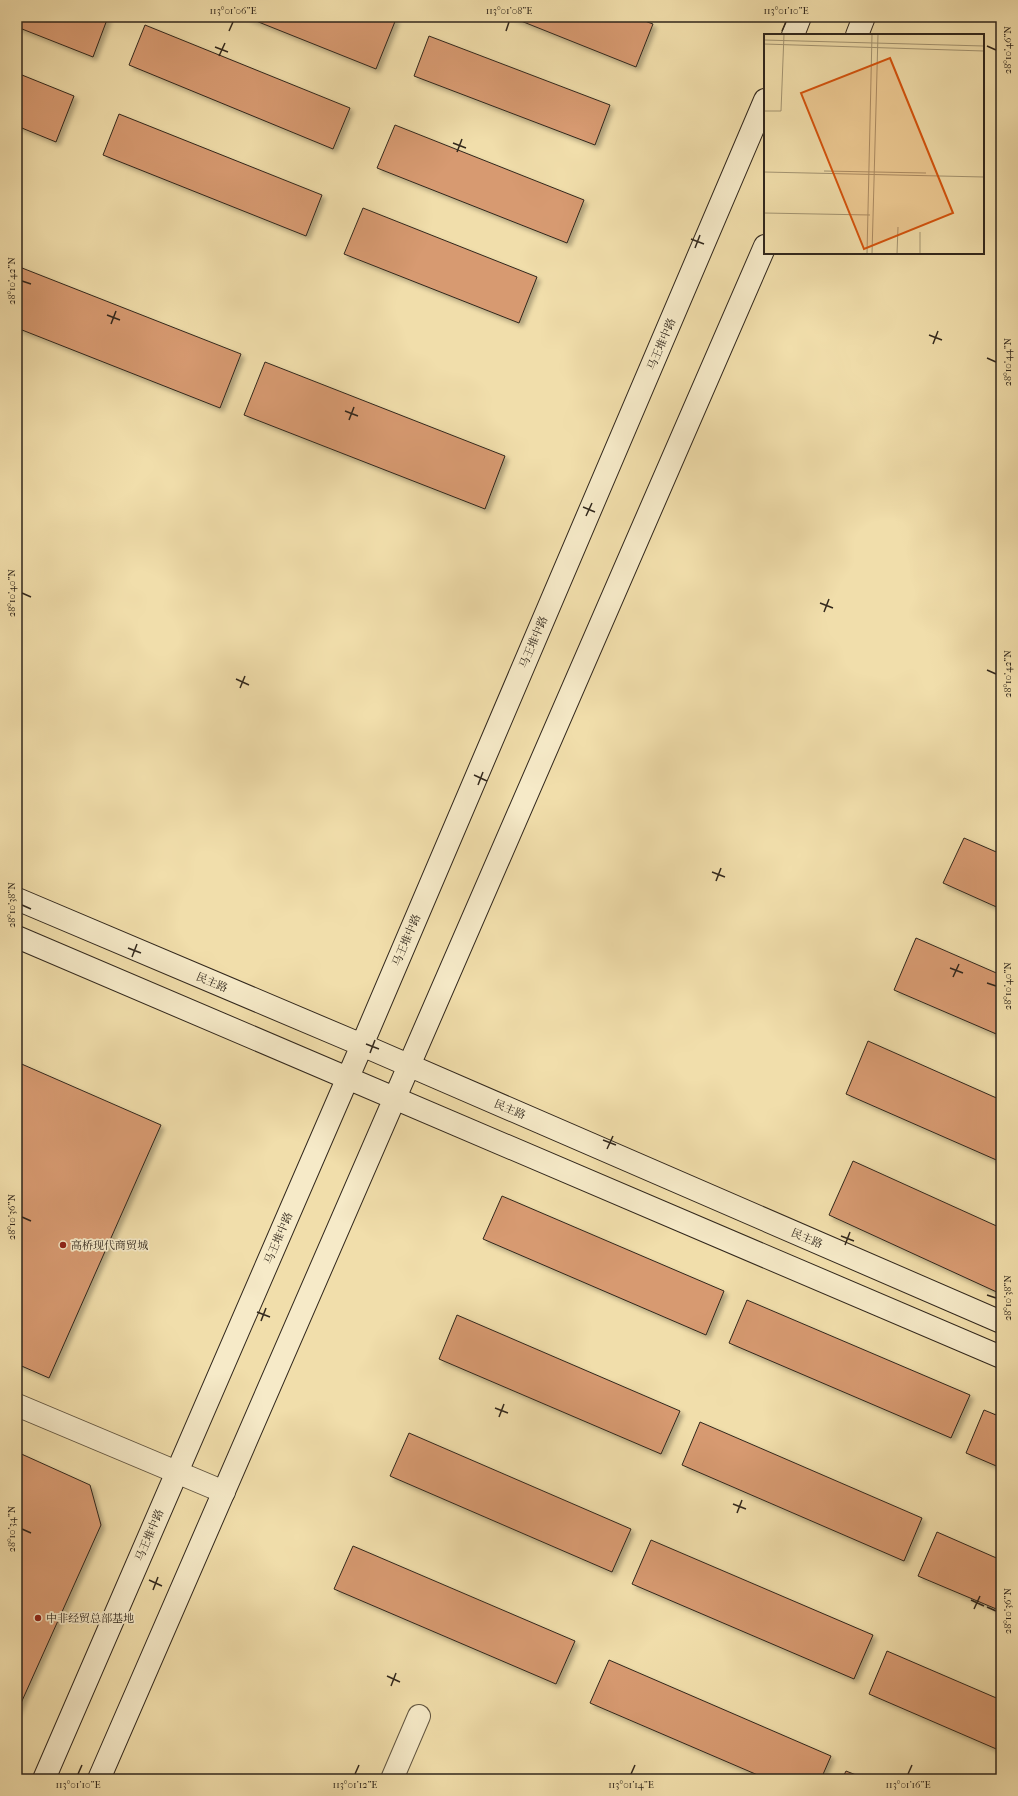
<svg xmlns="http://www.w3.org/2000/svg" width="1018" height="1796" viewBox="0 0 1018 1796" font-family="'IM FELL French Canon','Noto Serif SC',serif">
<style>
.building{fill:#d79a71;stroke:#31271c;filter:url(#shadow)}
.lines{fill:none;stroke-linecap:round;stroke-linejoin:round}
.street-casing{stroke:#615540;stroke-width:24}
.secondary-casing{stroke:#31271c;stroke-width:24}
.street{stroke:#f6eac8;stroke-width:22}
.secondary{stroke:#f6eac8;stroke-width:22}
.ticks{fill:none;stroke:#31271c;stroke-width:1.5}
.poi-dot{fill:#8f2418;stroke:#f6eac8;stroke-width:1.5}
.labels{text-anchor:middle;stroke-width:3.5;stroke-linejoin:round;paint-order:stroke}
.street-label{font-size:11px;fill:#31271c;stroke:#f6eac8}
.poi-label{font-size:11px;fill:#31271c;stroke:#f6eac8;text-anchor:start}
.inset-road{fill:none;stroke:#a49572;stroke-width:1}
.view{fill:#d6540e;fill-opacity:0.15;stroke:#d6540e;stroke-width:2}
.inset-edge{fill:none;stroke:#31271c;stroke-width:2}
.neatline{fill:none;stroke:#31271c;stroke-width:1.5}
.ticks-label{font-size:10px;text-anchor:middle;fill:#31271c}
</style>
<defs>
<filter id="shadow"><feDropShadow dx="3.5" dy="3.5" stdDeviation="2" flood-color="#0004"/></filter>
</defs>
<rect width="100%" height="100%" fill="#f1deab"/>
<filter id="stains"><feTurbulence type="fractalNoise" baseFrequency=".005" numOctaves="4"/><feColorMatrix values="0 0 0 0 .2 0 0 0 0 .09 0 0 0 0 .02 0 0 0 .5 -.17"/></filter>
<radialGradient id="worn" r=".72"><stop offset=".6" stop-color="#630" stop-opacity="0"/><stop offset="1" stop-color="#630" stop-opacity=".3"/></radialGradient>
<path class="building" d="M17,17H108L93,57L17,27Z
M246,17H391L396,19L376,69Z
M511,17H634L653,24L636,67Z
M145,25L350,108L333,149L129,65Z
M429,36L610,105L595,145L414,76Z
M17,73L74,96L56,142L17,126Z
M119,114L322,195L306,236L103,155Z
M395,125L584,200L567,243L377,168Z
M363,208L537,277L519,323L344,254Z
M17,266L241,354L220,408L17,328Z
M265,362L505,456L485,509L244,415Z
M964,838L1001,854V909L943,883Z
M916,938L1001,975V1036L894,990Z
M868,1041L1001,1100V1162L846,1094Z
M17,1062L161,1125L49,1378L17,1364Z
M853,1161L1001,1228V1294L829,1215Z
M502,1196L724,1291L706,1335L483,1239Z
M747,1300L970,1395L951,1438L729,1343Z
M457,1315L680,1411L661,1454L439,1359Z
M984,1410L1001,1417V1468L966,1453Z
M700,1422L922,1518L904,1561L682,1465Z
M409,1433L631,1529L612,1572L390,1476Z
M17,1452L90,1485L101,1525L17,1712Z
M937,1532L1001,1560V1611L918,1576Z
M651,1540L873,1635L854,1679L632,1584Z
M353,1546L575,1641L556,1684L334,1589Z
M887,1651L1001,1700V1751L869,1694Z
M609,1660L831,1756L821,1779H767L590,1703Z
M846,1771L866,1779H842Z"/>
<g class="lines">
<g class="street-casing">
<path id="street" d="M17,1405L224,1492
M392,1779L419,1716"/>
</g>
<g class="secondary-casing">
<path id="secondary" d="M793,35L800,17
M857,35L864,17
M17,899L362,1045L1001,1322
M17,937L1001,1357
M44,1779L362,1045L765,100
M99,1779L765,246"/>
</g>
<use href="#street" class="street"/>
<use href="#secondary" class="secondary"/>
</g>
<path class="ticks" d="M229,31L233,22M506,31L509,22M782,31L786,22M987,46L996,50M215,47L228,52M219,56L225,43M453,143L466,148M457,152L462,139M691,239L704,244M695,248L700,235M22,281L31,284M107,315L120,320M111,324L116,311M929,335L942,340M933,344L938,331M987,358L996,362M345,411L358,416M349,420L354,407M583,507L595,512M586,516L592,503M22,593L31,597M820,603L833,608M824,612L829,599M987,670L996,674M236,679L249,685M240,688L245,676M474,775L487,781M478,785L483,772M712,872L725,877M716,881L721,868M22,905L31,909M128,948L141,953M132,957L137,944M950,968L963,973M953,977L959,964M987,983L996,986M366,1044L379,1049M370,1053L375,1040M603,1140L616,1145M607,1149L613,1136M22,1217L31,1221M841,1236L854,1241M845,1245L850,1232M987,1295L996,1298M257,1312L270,1317M261,1321L266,1308M495,1408L508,1413M499,1417L504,1404M733,1504L746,1509M737,1513L742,1500M22,1529L31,1533M149,1580L162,1586M153,1590L158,1577M971,1600L984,1606M987,1607L996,1611M974,1609L980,1596M387,1676L400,1682M391,1686L396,1673M78,1774L82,1765M355,1774L359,1765M631,1774L635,1765M908,1774L912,1765"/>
<g class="poi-dot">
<circle cx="63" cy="1245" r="4"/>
<circle cx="38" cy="1618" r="4"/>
</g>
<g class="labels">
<g class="street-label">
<text transform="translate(661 344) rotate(-67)" y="4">马王堆中路</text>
<text transform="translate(533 642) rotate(-67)" y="4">马王堆中路</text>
<text transform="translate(406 940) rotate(-67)" y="4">马王堆中路</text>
<text transform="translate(212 982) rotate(23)" y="4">民主路</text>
<text transform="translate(510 1109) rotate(23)" y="4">民主路</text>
<text transform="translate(278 1238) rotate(-67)" y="4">马王堆中路</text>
<text transform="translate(807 1238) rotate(23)" y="4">民主路</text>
<text transform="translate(149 1535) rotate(-67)" y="4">马王堆中路</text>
</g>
<g class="poi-label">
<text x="71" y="1249">高桥现代商贸城</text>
<text x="46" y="1622">中非经贸总部基地</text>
</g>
</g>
<g transform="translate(764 34)">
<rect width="220" height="220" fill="#f1deab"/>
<path class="inset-road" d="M0,6L220,12M0,10L220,17M0,77H17L20,0M60,137L162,139M0,138L220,143M0,179L106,181M103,220L108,0M108,220L114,0M133,220L134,193M156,220V198"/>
<path class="view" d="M126,24L189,179L100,215L37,59Z"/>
<rect width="220" height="220" class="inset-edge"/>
</g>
<rect width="1018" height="1796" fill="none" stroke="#f1deab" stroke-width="44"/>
<rect x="22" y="22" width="974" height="1752" class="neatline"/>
<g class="ticks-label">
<text x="233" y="14">113°01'06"E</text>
<text x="509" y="14">113°01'08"E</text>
<text x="786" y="14">113°01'10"E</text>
<text transform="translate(1007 50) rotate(-90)" y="4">28°10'46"N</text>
<text transform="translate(11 281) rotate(-90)" y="4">28°10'42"N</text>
<text transform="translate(1007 362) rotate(-90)" y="4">28°10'44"N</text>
<text transform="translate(11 593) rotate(-90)" y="4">28°10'40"N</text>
<text transform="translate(1007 674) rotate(-90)" y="4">28°10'42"N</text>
<text transform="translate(11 905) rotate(-90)" y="4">28°10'38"N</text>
<text transform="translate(1007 986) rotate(-90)" y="4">28°10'40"N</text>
<text transform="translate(11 1217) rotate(-90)" y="4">28°10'36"N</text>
<text transform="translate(1007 1298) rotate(-90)" y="4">28°10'38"N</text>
<text transform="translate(11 1529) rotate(-90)" y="4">28°10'34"N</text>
<text transform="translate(1007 1611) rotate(-90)" y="4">28°10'36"N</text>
<text x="78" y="1788">113°01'10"E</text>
<text x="355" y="1788">113°01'12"E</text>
<text x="631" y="1788">113°01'14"E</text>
<text x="908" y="1788">113°01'16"E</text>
</g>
<rect width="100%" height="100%" filter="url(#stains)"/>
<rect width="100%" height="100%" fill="url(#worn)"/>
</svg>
